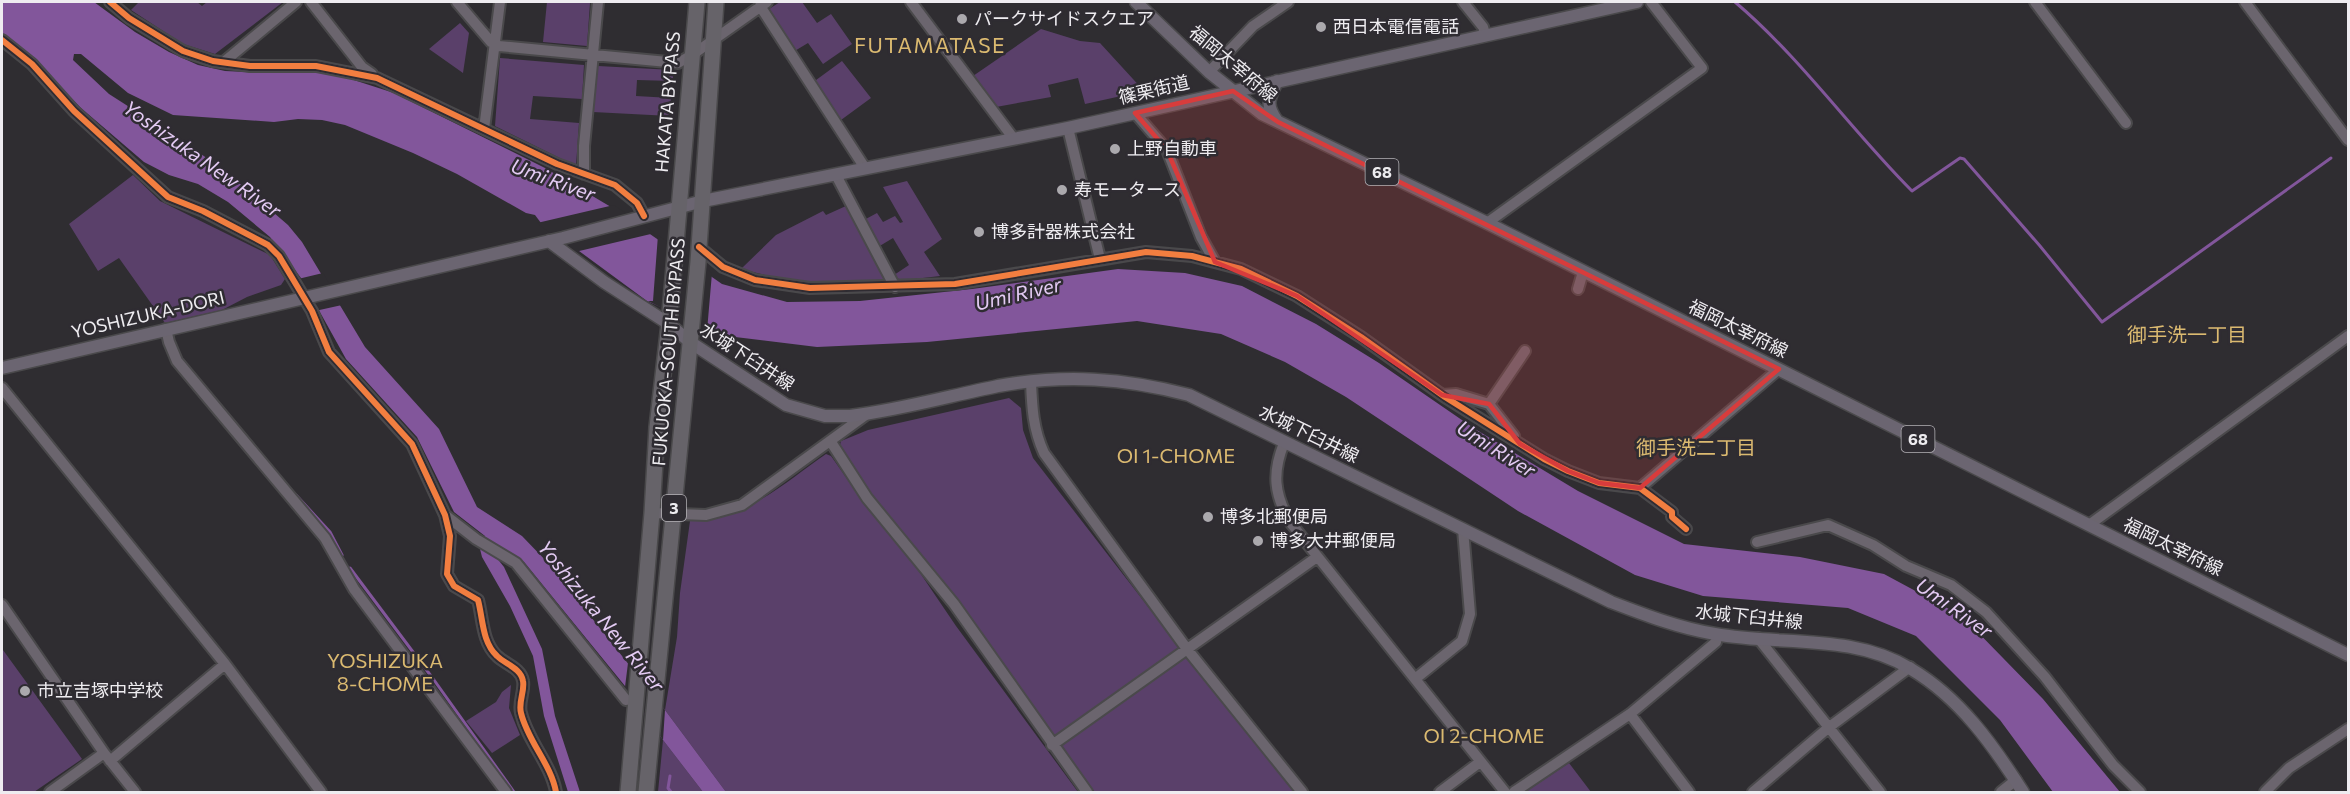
<svg xmlns="http://www.w3.org/2000/svg" width="2350" height="794" viewBox="0 0 2350 794" font-family="Commissioner,'Noto Sans JP',sans-serif">
<style>
.green{fill:#5a406a}
.water{fill:#82569b}
.pier{fill:#2f2d31}
.lines{fill:none;stroke-linecap:round;stroke-linejoin:round}
.stream{stroke:#82569b;stroke-width:3}
.minor-casing{stroke:#4a494b;stroke-width:14}
.major-casing{stroke:#4a494b;stroke-width:15}
.highway-casing{stroke:#4a494b;stroke-width:18}
.minor{stroke:#6b656e;stroke-width:10}
.major{stroke:#6b6571;stroke-width:12}
.highway{stroke:#666369;stroke-width:15}
.cycleway-casing{stroke:#2f2c32;stroke-width:10}
.cycleway{stroke:#f27e40;stroke-width:6}
.marked{fill:#d83c3c;fill-opacity:0.2;stroke:#d83c3c;stroke-width:4.5;stroke-linejoin:round}
.poi-dot{fill:#aba9ad;stroke:#2f2c32;stroke-width:2}
.labels{text-anchor:middle;stroke-width:5;stroke-linejoin:round;paint-order:stroke}
.shield{fill:#2f2c32;stroke:#b5b2b7;stroke-width:1.5}
.shield-label{font-size:16px;font-weight:bold;fill:#eeecf0}
.poi-label{font-size:18px;fill:#eeecf0;stroke:#2f2c32;text-anchor:start}
.street-label{font-size:18px;fill:#eeecf0;stroke:#2f2c32}
.water-label{font-size:20px;font-style:italic;fill:#e4cbf4;stroke:#2f2c32}
.neighbourhood-label{font-size:20px;fill:#dbba70;stroke:#2f2c32}
.quarter-label{font-size:21px;letter-spacing:1.5px;fill:#dbba70;stroke:#2f2c32}
</style>
<rect width="100%" height="100%" fill="#2f2d31"/>
<path class="green" d="M139,2H197L202,6L207,2H283L215,54L183,44L131,10Z
M547,2L590,3L587,46L543,42Z
M780,2H802L817,23L831,14L852,44L823,64L808,43L793,52L766,11Z
M460,23L469,33L463,73L429,49Z
M1041,29L1080,41L1100,43L1144,91L1085,104L1078,78L1048,85L1051,97L996,107L973,76Z
M500,58L584,65L582,99L533,96L530,119L579,123L576,166L495,126Z
M842,61L871,98L841,120L812,83Z
M598,66L673,70V81L637,80L636,96L671,98L670,116L593,112Z
M133,175L160,201L270,255L285,279L281,285L247,297L222,310L165,323L119,258L98,271L69,224Z
M907,181L942,239L924,252L940,276L897,281L894,275L909,265L893,238L878,247L864,220L877,213L883,222L895,216L900,223L903,222L883,187Z
M846,206L886,283L793,282L741,269L776,235L823,211L826,215Z
M1009,398L1021,408L1023,430L1033,458L1180,648L1053,738L945,588L910,541L874,499L840,445L841,441L868,430Z
M826,454L831,456L862,500L912,561L956,626L1078,792H726L665,710L677,637L680,593L690,521C743,522 784,483 826,454Z
M3,650L82,759L34,792H2Z
M1186,656L1295,792H1095L1057,747Z
M511,685L509,708L520,735L492,753L466,721L496,702L502,692Z
M663,740L703,792H658Z
M1569,763L1591,792H1525Z"/>
<path class="water" d="M2,2H94L135,32L169,52L198,65L225,71L264,73L310,70L329,72L394,93L545,168L611,207L722,284L787,302L860,301L972,289L1118,269L1185,273L1242,286L1316,324L1379,363L1475,429L1578,491L1684,544L1800,557L1884,574L1962,616L2043,699L2120,792H2053L2000,720L1916,636L1848,608L1703,596L1635,575L1518,511L1346,397L1285,362L1221,334L1137,321L927,342L817,347L727,336L647,301L541,223L535,215L526,213L457,174L413,153L345,125L322,120L298,119L274,122L173,115L128,93L81,54H74L73,60L109,94L184,142L225,171L288,225L302,242L365,347L439,429L477,507L522,536L548,563L665,710L726,792H703L663,740L625,686L524,562L502,549L496,557L504,567L542,649L555,716L580,792H568L544,716L533,656L510,606L482,557L480,549L485,536L454,512L417,437L346,359L301,278L270,237L228,202L198,184L169,175L144,162L81,108L34,60L2,33Z"/>
<path class="pier" d="M614,205L655,233L575,252L537,223Z
M658,235L712,273L707,331L648,301H653Z
M323,273L342,305L315,311L298,279Z
M628,663L665,710L663,740L625,687Z"/>
<g class="lines">
<path class="stream" d="M1735,2C1801,58 1851,130 1912,191L1960,158L1964,159L2040,246L2102,322L2331,158
M296,495L330,532L342,555
M350,568L434,680L514,792
M670,776L668,788L671,792"/>
<g class="minor-casing">
<path id="minor" d="M110,2L129,18L183,51L213,61L250,66H316L377,78L557,164L615,185L637,203L644,216
M311,2L362,67L372,74
M457,2L491,42L499,46L678,63L692,55L767,2
M911,2L1014,139
M1463,2L1483,27L1485,34
M2035,2L2126,123
M2245,2L2348,140
M760,6L865,168
M2,40L32,64L74,111L168,197L203,211L268,245L279,256L312,311L329,352L412,444L445,515L450,536L447,574L454,586L478,600C483,619 482,642 497,656C505,664 521,668 523,681C525,691 518,702 521,713C528,742 551,764 556,792
M225,61L296,2
M1209,72L1253,26L1288,2
M1135,113L1167,150L1201,237L1215,262
M1068,128L1100,259
M484,129L500,2
M584,174V146L598,2
M836,175L895,287
M1487,223L1702,68L1651,2
M699,247L723,267L755,280L810,288L955,284L1146,252L1192,256L1241,269L1297,296L1361,337L1445,397L1544,459L1568,471L1599,483L1640,488L1672,512V517L1686,529
M1578,289L1583,272
M166,329L169,342L177,361L325,538L354,589L506,792
M1031,382C1032,407 1033,429 1044,453L1187,649L1302,792
M2,388L225,664L321,792
M1442,395L1456,394L1489,404L1514,436
M1489,404L1525,351
M831,442L867,498L954,604L1087,792
M1284,443C1272,473 1274,494 1290,522L1505,792
M1640,488L1779,369
M652,513L706,515L742,505L867,414
M445,515L476,539L516,563L626,700
M2089,525L2348,336
M1757,542L1828,525L1873,545L1906,566L1951,585L1986,612L2045,677L2113,765L2140,792
M2,605L104,753L135,792
M1758,638L1880,792
M1415,679L1462,641L1470,614L1463,529
M1630,714L1689,792
M1052,745L1317,557
M110,761L225,664
M50,792L104,753
M1440,792L1480,762
M1514,792L1630,714L1716,642L1717,635
M1753,792L1828,728L1910,667
M2001,792L2016,780
M2265,792L2289,768L2348,729"/>
</g>
<g class="major-casing">
<path id="major" d="M1136,2L1209,72L1262,114L1487,223L2348,655
M1277,81C1269,99 1265,104 1277,121
M549,241L604,282L669,324L690,342L786,405L825,416H850C900,410 949,396 998,386C1065,374 1124,378 1189,395L1611,602C1645,615 1679,628 1715,634C1780,646 1852,633 1911,669C1960,698 1993,745 2023,792
M2,368L563,238L703,201L1068,128L1637,2"/>
</g>
<g class="highway-casing">
<path id="highway" d="M628,792L652,513L657,427L669,324L697,2
M646,792L698,262L716,2"/>
</g>
<use href="#minor" class="minor"/>
<use href="#major" class="major"/>
<use href="#highway" class="highway"/>
<g class="cycleway-casing">
<path id="cycleway" d="M110,2L129,18L183,51L213,61L250,66H316L377,78L557,164L615,185L637,203L644,216
M2,40L32,64L74,111L168,197L203,211L268,245L279,256L312,311L329,352L412,444L445,515L450,536L447,574L454,586L478,600C483,619 482,642 497,656C505,664 521,668 523,681C525,691 518,702 521,713C528,742 551,764 556,792
M699,247L723,267L755,280L810,288L955,284L1146,252L1192,256L1241,269L1297,296L1361,337L1445,397L1544,459L1568,471L1599,483L1640,488L1672,512V517L1686,529"/>
</g>
<use href="#cycleway" class="cycleway"/>
</g>
<path class="marked" d="M1233,91L1278,122L1779,369L1640,488L1599,483L1568,471L1520,444L1489,404L1442,395L1297,296L1215,262L1167,150L1135,113Z"/>
<g class="poi-dot">
<circle cx="962" cy="19" r="6"/>
<circle cx="1321" cy="27" r="6"/>
<circle cx="1115" cy="149" r="6"/>
<circle cx="1062" cy="190" r="6"/>
<circle cx="979" cy="232" r="6"/>
<circle cx="1208" cy="517" r="6"/>
<circle cx="1258" cy="541" r="6"/>
<circle cx="25" cy="691" r="6"/>
</g>
<g class="labels">
<g class="shield">
<rect x="1365.5" y="159" width="33" height="26" rx="4.5"/>
<rect x="1901.5" y="426" width="33" height="26" rx="4.5"/>
<rect x="662" y="495" width="24" height="26" rx="4.5"/>
</g>
<g class="shield-label">
<text x="1382" y="178">68</text>
<text x="1918" y="445">68</text>
<text x="674" y="514">3</text>
</g>
<g class="poi-label">
<text x="974" y="25">パークサイドスクエア</text>
<text x="1333" y="33">西日本電信電話</text>
<text x="1127" y="155">上野自動車</text>
<text x="1074" y="196">寿モータース</text>
<text x="991" y="238">博多計器株式会社</text>
<text x="1220" y="523">博多北郵便局</text>
<text x="1270" y="547">博多大井郵便局</text>
<text x="37" y="697">市立吉塚中学校</text>
</g>
<g class="street-label">
<text transform="translate(1233 64) rotate(40)" y="6">福岡太宰府線</text>
<text transform="translate(1154 90) rotate(-13)" y="6">篠栗街道</text>
<text transform="translate(668 102) rotate(-85)" y="6">HAKATA BYPASS</text>
<text transform="translate(148 315) rotate(-13)" y="6">YOSHIZUKA-DORI</text>
<text transform="translate(1738 329) rotate(26)" y="6">福岡太宰府線</text>
<text transform="translate(669 352) rotate(-85)" y="6">FUKUOKA-SOUTH BYPASS</text>
<text transform="translate(747 357) rotate(33)" y="6">水城下臼井線</text>
<text transform="translate(1309 434) rotate(26)" y="6">水城下臼井線</text>
<text transform="translate(2173 547) rotate(26)" y="6">福岡太宰府線</text>
<text transform="translate(1749 617) rotate(6)" y="6">水城下臼井線</text>
</g>
<g class="water-label">
<text transform="translate(202 159) rotate(35)" y="7">Yoshizuka New River</text>
<text transform="translate(553 180) rotate(20)" y="7">Umi River</text>
<text transform="translate(1018 294) rotate(-13)" y="7">Umi River</text>
<text transform="translate(1496 449) rotate(32)" y="7">Umi River</text>
<text transform="translate(1954 608) rotate(35)" y="7">Umi River</text>
<text transform="translate(601 616) rotate(51)" y="7">Yoshizuka New River</text>
</g>
<g class="neighbourhood-label">
<text x="2187" y="342">御手洗一丁目</text>
<text x="1696" y="455">御手洗二丁目</text>
<text x="1176" y="463">OI 1-CHOME</text>
<text x="385" y="668">YOSHIZUKA<tspan x="385" dy="23">8-CHOME</tspan></text>
<text x="1484" y="743">OI 2-CHOME</text>
</g>
<g class="quarter-label">
<text x="930" y="53">FUTAMATASE</text>
</g>
</g>
<rect width="2350" height="794" fill="none" stroke="#eeecf0" stroke-width="6"/>
</svg>
